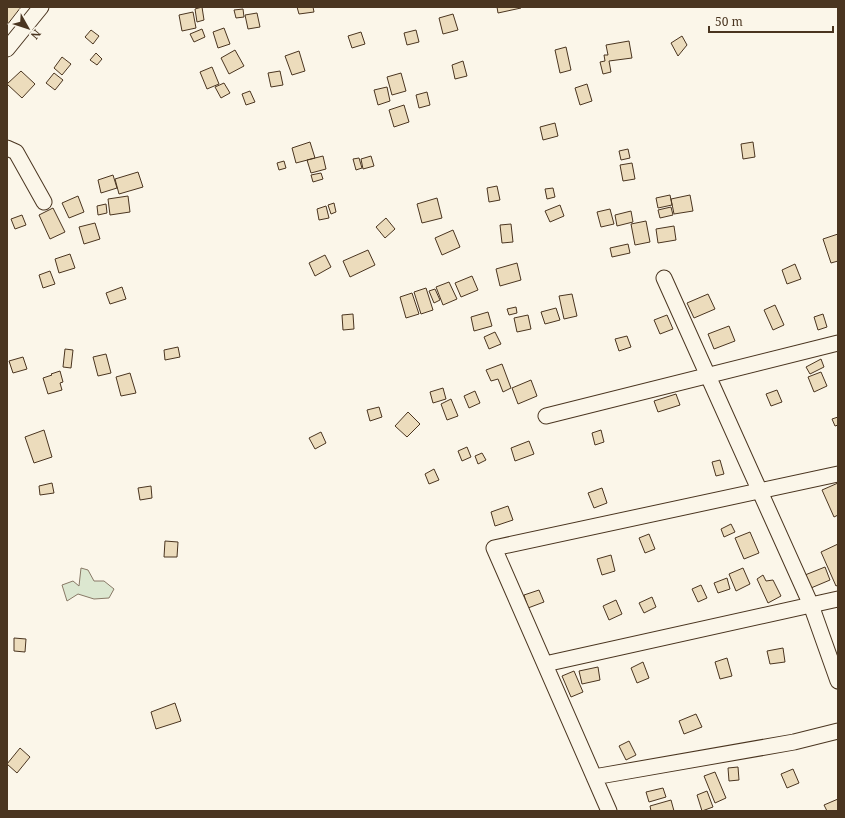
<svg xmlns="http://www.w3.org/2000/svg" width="845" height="818" viewBox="0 0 845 818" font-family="'Noto Serif',serif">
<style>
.green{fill:#dce7d0;stroke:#887966}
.building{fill:#ecdcbc;stroke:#4a3520}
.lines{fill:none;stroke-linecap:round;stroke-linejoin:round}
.street-casing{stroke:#4a3520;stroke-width:17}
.street{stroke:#fbf6e9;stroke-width:15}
</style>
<rect width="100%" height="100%" fill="#fbf6e9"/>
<path class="green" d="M81,568L88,570L94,581H104L114,589L109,598L94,599L78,594L67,601L62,585L73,581L79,586Z"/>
<path class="building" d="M7,7H21L7,25Z
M202,7L204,20L197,22L195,9Z
M297,7H313L314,12L299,14Z
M497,7H521V8L498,13Z
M243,9L244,17L236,18L234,10Z
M193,12L196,28L182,31L179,15Z
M257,13L260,27L248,29L245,15Z
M453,14L458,30L443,34L439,18Z
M224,28L230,44L218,48L213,32Z
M202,29L205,37L194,42L190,34Z
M91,30L99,36L93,44L85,37Z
M416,30L419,42L407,45L404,33Z
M361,32L365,44L352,48L348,36Z
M682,36L687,45L678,56L671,43Z
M629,41L632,58L609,61L611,72L603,74L600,62L605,61L604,55H608L606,45Z
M566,47L571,70L560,73L555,50Z
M235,50L244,66L229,74L221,58Z
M299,51L305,71L292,75L285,56Z
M96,53L102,59L97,65L90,60Z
M62,57L71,64L62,75L54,68Z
M463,61L467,76L455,79L452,65Z
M212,67L219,84L207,89L200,72Z
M21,71L35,84L22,98L7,84Z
M280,71L283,85L271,87L268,73Z
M54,73L63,80L55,90L46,83Z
M401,73L406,91L392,95L387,77Z
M224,83L230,93L221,98L215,87Z
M587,84L592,101L580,105L575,88Z
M387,87L390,101L378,105L374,90Z
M250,91L255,102L246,105L242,94Z
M427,92L430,105L419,108L416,95Z
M404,105L409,122L394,127L389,110Z
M555,123L558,136L543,140L540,127Z
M310,142L315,158L296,163L292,148Z
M753,142L755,157L743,159L741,144Z
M628,149L630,158L621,160L619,151Z
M323,156L326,169L311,173L307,160Z
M371,156L374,166L363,169L361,159Z
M359,158L362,168L356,170L353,159Z
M284,161L286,168L279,170L277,163Z
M632,163L635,179L623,181L620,165Z
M138,172L143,187L119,194L115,179Z
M321,173L323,179L313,182L311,175Z
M113,175L117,188L101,193L98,180Z
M497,186L500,200L489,202L487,188Z
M553,188L555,197L547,199L545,189Z
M670,195L672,205L658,208L656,198Z
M690,195L693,211L674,214L671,199Z
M78,196L84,212L69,218L62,203Z
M128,196L130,212L110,215L108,199Z
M437,198L442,218L422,223L417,204Z
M334,203L336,212L331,214L328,205Z
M106,204L107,213L98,215L97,206Z
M560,205L564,216L550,222L545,211Z
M326,206L329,218L319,220L317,209Z
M671,207L673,215L660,218L658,210Z
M53,208L65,232L50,239L39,215Z
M610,209L614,224L601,227L597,212Z
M631,211L633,222L617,226L615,215Z
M22,215L26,225L15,229L11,219Z
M386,218L395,229L385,238L376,227Z
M646,221L650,242L635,245L631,224Z
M95,223L100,239L84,244L79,227Z
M511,224L513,242L502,243L500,225Z
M674,226L676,240L658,243L656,229Z
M453,230L460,247L442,255L435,238Z
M838,234V261L831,263L823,239Z
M628,244L630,253L612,257L610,248Z
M368,250L375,265L350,277L343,261Z
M70,254L75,268L59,273L55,259Z
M325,255L331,267L315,276L309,263Z
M517,263L521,280L500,286L496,269Z
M795,264L801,279L787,284L782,270Z
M50,271L55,284L43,288L39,275Z
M472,276L478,290L461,297L455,283Z
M449,282L457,299L443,305L436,287Z
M122,287L126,299L110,304L106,293Z
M426,288L433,310L421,314L414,292Z
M435,289L440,300L434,303L429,291Z
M412,293L419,314L406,318L400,297Z
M572,294L577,316L564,319L559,296Z
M708,294L715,309L694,318L687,303Z
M775,305L784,325L773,330L764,310Z
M516,307L517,313L509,315L507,309Z
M556,308L560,320L545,324L541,312Z
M488,312L492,326L474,331L471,317Z
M353,314L354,329L343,330L342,315Z
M823,314L827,327L818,330L814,317Z
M528,315L531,329L517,332L514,318Z
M667,315L673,329L660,334L654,320Z
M729,326L735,341L714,349L708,334Z
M495,332L501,344L489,349L484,337Z
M627,336L631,347L619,351L615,339Z
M178,347L180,357L165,360L164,350Z
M65,349L73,350L71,368L63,367Z
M106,354L111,373L98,376L93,357Z
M23,357L27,369L13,373L9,361Z
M821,359L824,367L810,374L806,367Z
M502,364L511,388L503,392L498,379L491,381L486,370Z
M60,371L63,382L60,383L62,390L48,394L43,378L52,375L51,374Z
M821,372L827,386L814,392L808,377Z
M130,373L136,393L121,396L116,377Z
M531,380L537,396L518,404L512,388Z
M443,388L446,399L433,403L430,392Z
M777,390L782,402L771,406L766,394Z
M475,391L480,403L469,408L464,396Z
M676,394L680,405L658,412L654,401Z
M451,399L458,416L447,420L441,404Z
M379,407L382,417L370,421L367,410Z
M408,412L420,424L407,437L395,426Z
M838,417V425L835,426L832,419Z
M44,430L52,457L34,463L25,437Z
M601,430L604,442L595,445L592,433Z
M321,432L326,443L315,449L309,438Z
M529,441L534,454L515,461L511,448Z
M467,447L471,457L462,461L458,451Z
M482,453L486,460L478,464L475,456Z
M720,460L724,474L716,476L712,462Z
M434,469L439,480L429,484L425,474Z
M52,483L54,493L40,495L39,486Z
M838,483V515L834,517L822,490Z
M151,486L152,498L140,500L138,488Z
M602,488L607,503L594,508L588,493Z
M508,506L513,520L495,526L491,512Z
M731,524L735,532L724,537L721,529Z
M750,532L759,553L744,559L735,538Z
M649,534L655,549L645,553L639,538Z
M165,541L178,542L177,557H164Z
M838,544V585L836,586L821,552Z
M611,555L615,571L602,575L597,559Z
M825,567L830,580L811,588L805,575Z
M743,568L750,584L736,591L729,574Z
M763,575L766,581L773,580L781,596L768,603L757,579Z
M727,578L730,589L718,593L714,583Z
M701,585L707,598L698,602L692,589Z
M539,590L544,602L528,608L524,595Z
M652,597L656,607L644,613L639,603Z
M616,600L622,614L609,620L603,606Z
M14,638L26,639L25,652L14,651Z
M783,648L785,662L770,664L767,651Z
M727,658L732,676L720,679L715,662Z
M643,662L649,678L637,683L631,668Z
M598,667L600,680L582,684L579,671Z
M574,671L583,692L571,697L562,676Z
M175,703L181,721L156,729L151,712Z
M696,714L702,727L684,734L679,721Z
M629,741L636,755L626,760L619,746Z
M20,748L30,757L17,773L7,764Z
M738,767L739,780L729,781L728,768Z
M793,769L799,783L787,788L781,774Z
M715,772L726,798L715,803L704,776Z
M663,788L666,797L649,802L646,792Z
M707,791L713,807L702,811L697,795Z
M838,799V811H827L824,805Z
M671,800L674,811H651L650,806Z"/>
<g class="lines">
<g class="street-casing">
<path id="street" d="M7,49L41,7
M7,148L16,152L44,202
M664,278L811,605L838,681
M546,416L838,343
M545,664L838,599
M594,777L794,742L838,731
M609,811L494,548L838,474"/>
</g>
<use href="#street" class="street"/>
</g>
<rect width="845" height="818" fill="none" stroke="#4a3520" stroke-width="16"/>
<g transform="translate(28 28) rotate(129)" stroke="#fbf6e9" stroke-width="3" paint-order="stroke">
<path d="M0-3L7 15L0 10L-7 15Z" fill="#4a3520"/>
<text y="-6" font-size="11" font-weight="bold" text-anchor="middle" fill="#4a3520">N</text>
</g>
<path d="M709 26v6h124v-6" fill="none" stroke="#4a3520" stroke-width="2"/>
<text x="715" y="26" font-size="12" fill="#4a3520" stroke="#fbf6e9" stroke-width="3" paint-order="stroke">50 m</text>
</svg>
